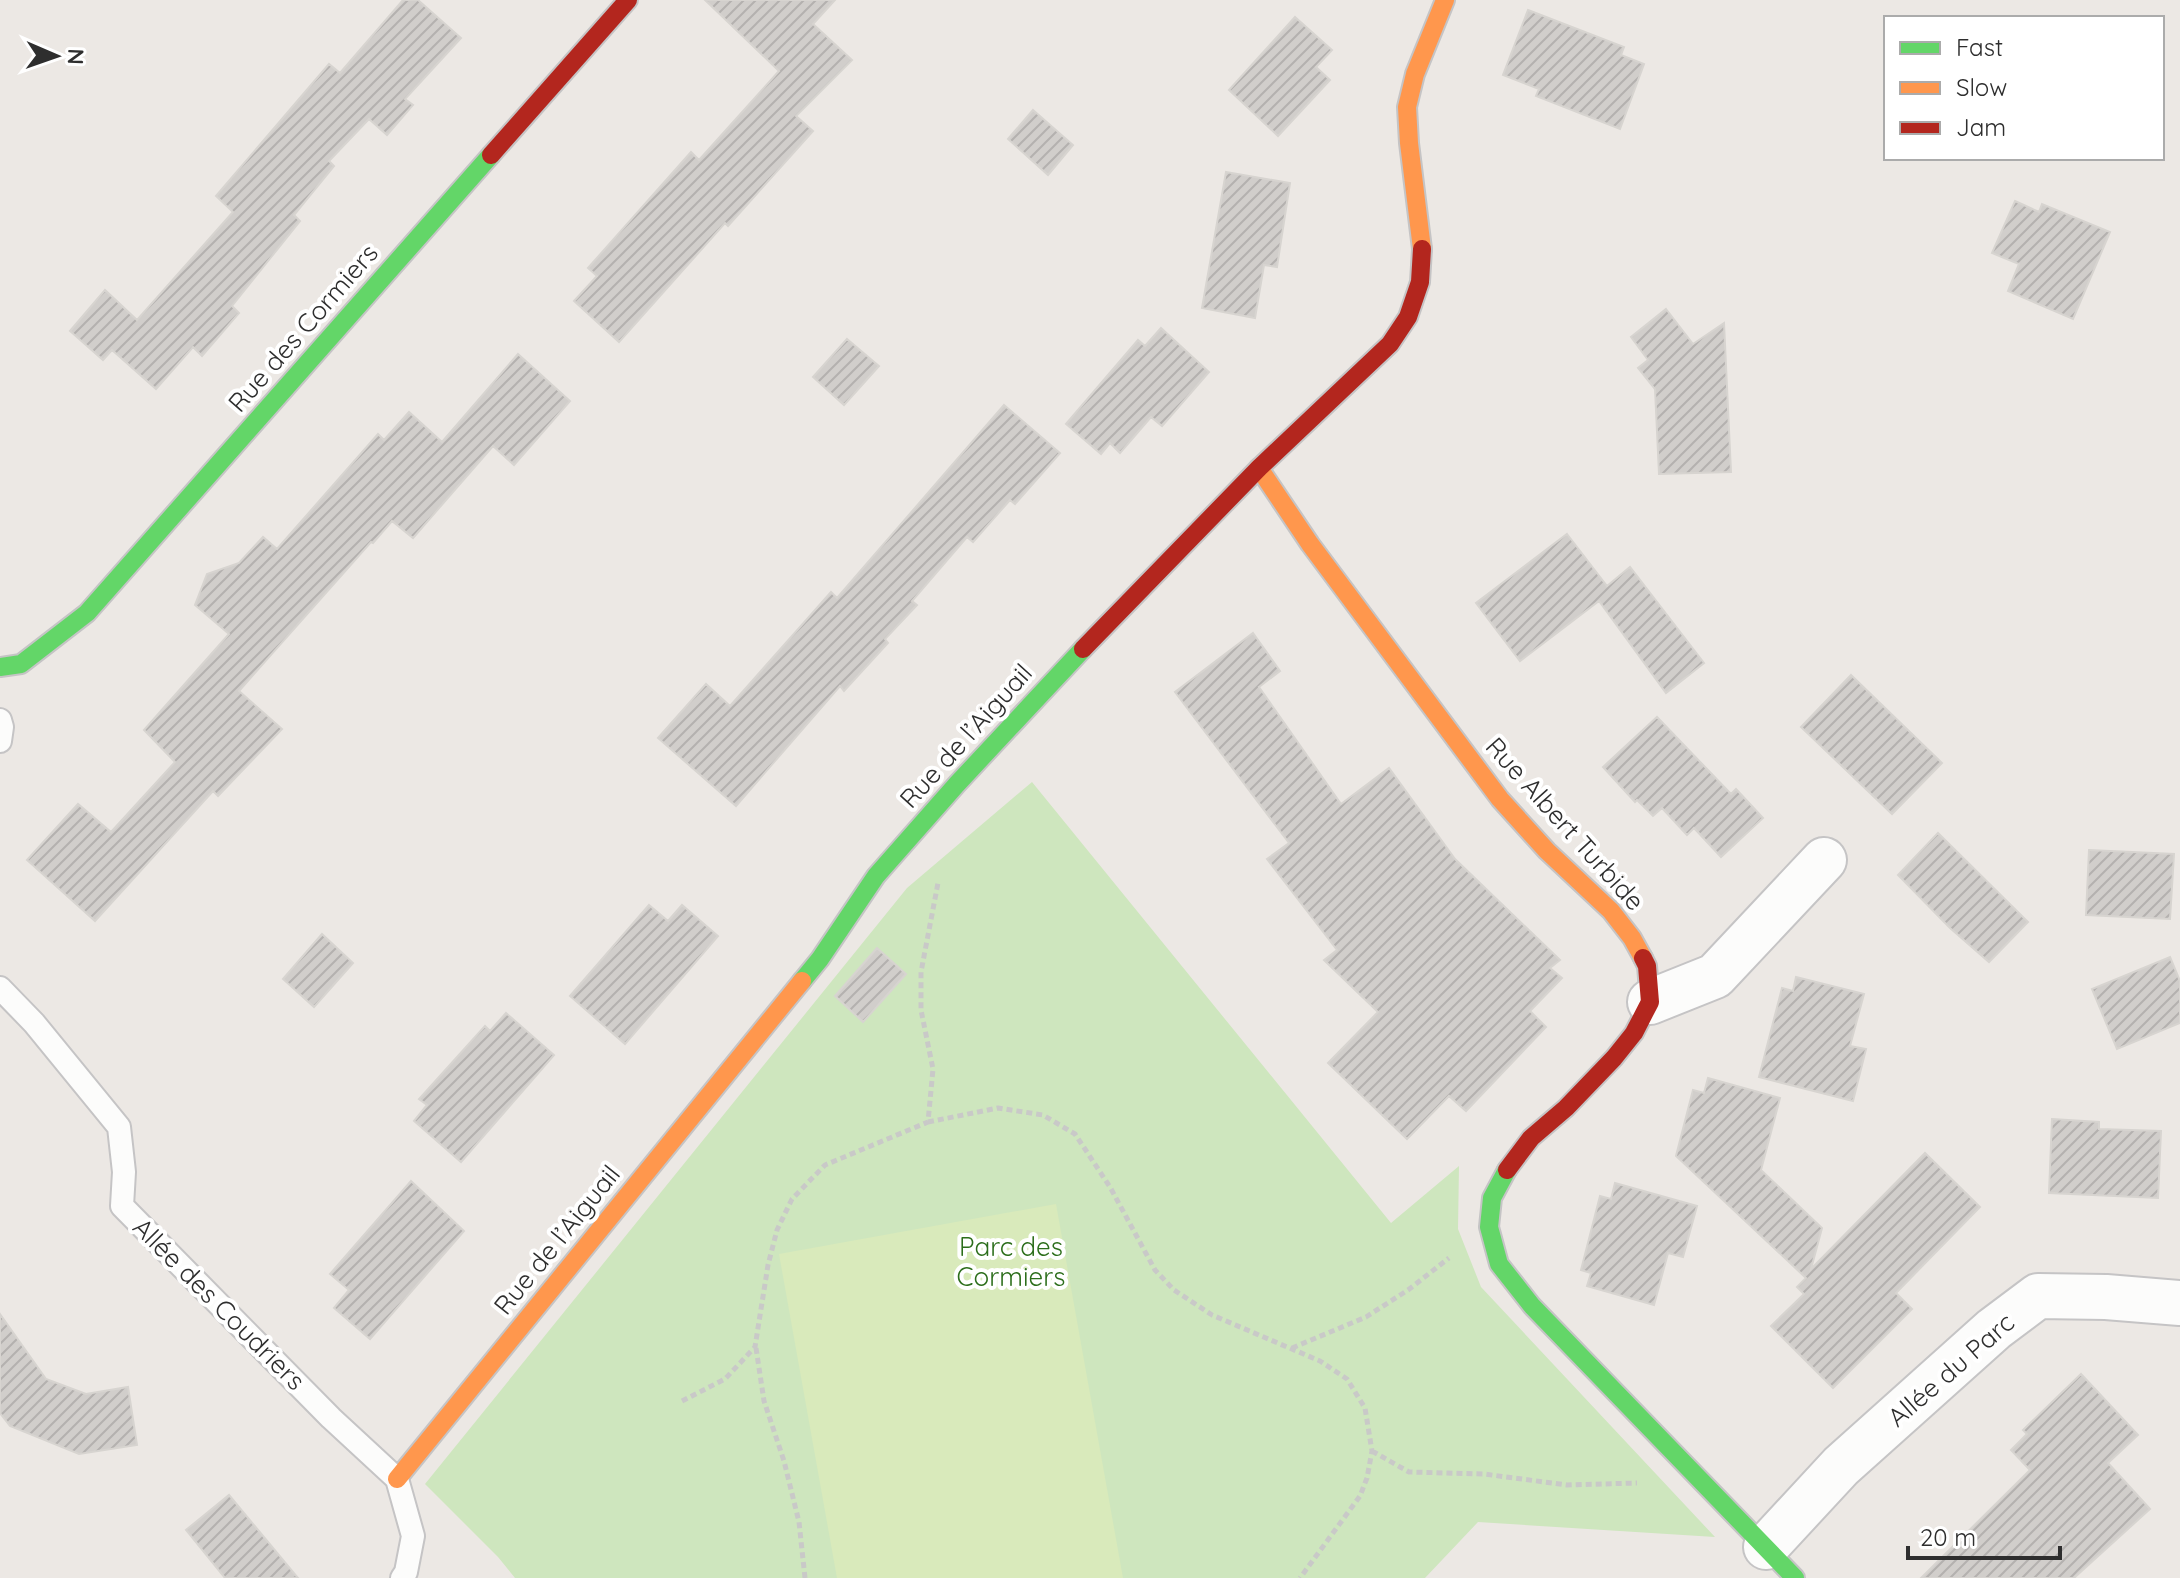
<svg xmlns="http://www.w3.org/2000/svg" width="2180" height="1578" viewBox="0 0 2180 1578" font-family="Quicksand,sans-serif">
<style>
.park{fill:#cee6be}
.pitch{fill:#d9eabb}
.building{fill:url(#building-hatch);stroke:#d7d4d0;stroke-width:2}
.lines{fill:none;stroke-linecap:round;stroke-linejoin:round}
.lane-casing{stroke:#c5c4c5;stroke-width:26}
.street-casing{stroke:#c5c4c5;stroke-width:48}
.fast-casing{stroke:#c5c4c5;stroke-width:22}
.slow-casing{stroke:#c5c4c5;stroke-width:22}
.jam-casing{stroke:#c5c4c5;stroke-width:22}
.path{stroke:#c9c9c8;stroke-width:5;stroke-dasharray:6 4;stroke-linecap:butt}
.lane{stroke:#fcfcfb;stroke-width:22}
.street{stroke:#fcfcfb;stroke-width:44}
.fast{stroke:#63d668;stroke-width:18}
.slow{stroke:#ff974d;stroke-width:18}
.jam{stroke:#b3261e;stroke-width:18}
.labels{text-anchor:middle;stroke-width:8;stroke-linejoin:round;paint-order:stroke}
.street-label{font-size:26px;fill:#2e2e2e;stroke:#fff}
.park-label{font-size:26px;fill:#2c6e1b;stroke:#fff}
</style>
<defs>
<pattern id="building-hatch" width="6" height="6" patternUnits="userSpaceOnUse" patternTransform="scale(2)"><rect width="6" height="6" fill="#d1cecb"/><path d="M-1 1l2-2M0 6l6-6M5 7l2-2" fill="none" stroke="#b4b1af"/></pattern>
</defs>
<rect width="100%" height="100%" fill="#ece8e4"/>
<path class="park" d="M1032,782L1391,1223L1459,1166L1458,1229L1481,1287L1715,1537L1478,1522L1425,1578H515L498,1557L425,1484L907,888Z"/>
<path class="pitch" d="M1056,1204L1123,1578H837L779,1254Z"/>
<path class="building" d="M403,0H418L461,38L405,99L413,105L387,135L369,119L329,161L334,166L294,215L300,221L232,306L239,313L202,356L193,347L156,389L112,350L103,360L70,331L105,290L137,320L233,212L216,196L329,64L340,73Z
M705,0H835L813,24L852,60L796,116L813,131L728,226L725,223L619,342L574,301L597,276L588,268L691,152L699,160L779,71Z
M1528,10L1624,47L1621,55L1644,64L1620,129L1536,96L1539,89L1503,75Z
M1295,17L1332,50L1316,67L1330,80L1278,136L1229,90Z
M1033,110L1073,145L1048,175L1008,139Z
M1226,172L1290,183L1277,267L1264,265L1255,318L1202,308Z
M2015,201L2039,212L2042,204L2110,232L2073,319L2008,291L2019,264L1992,253Z
M1666,309L1693,344L1724,323L1731,472L1659,474L1655,389L1638,368L1648,360L1631,337Z
M1161,328L1209,372L1162,426L1151,417L1120,453L1110,443L1101,454L1066,424L1138,340L1145,346Z
M847,339L879,366L844,405L813,377Z
M518,354L570,401L514,465L493,446L413,538L392,521L373,543L371,542L239,691L282,729L218,796L213,791L95,921L27,860L78,804L111,832L175,762L144,730L229,634L195,605L207,574L239,563L263,537L277,549L378,434L384,440L409,412L442,442Z
M1004,405L1060,453L1015,504L1010,500L973,542L967,537L912,601L917,605L885,639L888,643L844,691L840,686L736,806L658,738L706,684L730,706L831,592L837,598Z
M1567,534L1607,586L1630,567L1704,663L1666,693L1599,601L1520,661L1476,603Z
M1253,633L1280,671L1259,687L1341,804L1389,768L1455,859L1560,960L1550,968L1562,978L1530,1011L1546,1027L1466,1111L1449,1096L1407,1139L1328,1063L1378,1012L1324,960L1337,950L1267,859L1289,843L1175,692Z
M1851,675L1942,763L1892,814L1801,727Z
M1657,717L1731,794L1736,789L1763,818L1721,857L1694,828L1687,835L1662,808L1653,816L1637,800L1635,802L1603,767Z
M1938,833L2028,922L1989,962L1950,928L1898,875Z
M2089,850L2174,854L2170,919L2086,915Z
M649,905L668,921L682,905L718,936L625,1044L570,996Z
M322,934L353,963L314,1007L283,979Z
M877,948L906,974L863,1022L835,996Z
M2170,957L2180,981V1023L2117,1049L2092,989Z
M1796,977L1864,994L1850,1046L1866,1049L1853,1101L1759,1077L1782,988L1793,991Z
M506,1013L554,1055L461,1162L414,1121L427,1105L419,1099L485,1026L490,1031Z
M1708,1078L1780,1098L1761,1170L1822,1228L1811,1269L1925,1153L1980,1207L1896,1293L1912,1309L1833,1388L1771,1326L1804,1294L1797,1287L1806,1278L1676,1156L1693,1090L1704,1093Z
M2052,1119L2099,1122V1129L2161,1131L2158,1198L2049,1193Z
M411,1181L464,1231L370,1339L334,1308L349,1290L330,1274Z
M1615,1183L1697,1206L1683,1257L1668,1253L1654,1305L1587,1286L1591,1273L1581,1270L1600,1196L1611,1199Z
M0,1314L46,1379L86,1394L128,1387L137,1445L79,1454L10,1426L0,1413Z
M2081,1374L2138,1435L2108,1463L2150,1509L2074,1578H1921L2030,1470L2011,1450L2027,1434L2023,1430Z
M229,1495L298,1578H225L186,1530Z"/>
<g class="lines">
<g class="lane-casing">
<path id="lane" d="M0,720L2,727L0,741
M0,988L34,1023L119,1127L124,1172L122,1206L331,1418L397,1479L413,1536L406,1572L402,1578"/>
</g>
<g class="street-casing">
<path id="street" d="M1650,1002L1715,976L1824,860
M1766,1547L1841,1466L1994,1329L2038,1296L2106,1297L2180,1303"/>
</g>
<g class="fast-casing">
<path id="fast" d="M0,667L21,664L87,613L491,155
M802,981L820,959L876,876L957,784L1083,649
M1507,1170L1492,1198L1489,1227L1499,1264L1532,1306L1795,1578"/>
</g>
<g class="slow-casing">
<path id="slow" d="M1422,249L1409,143L1407,107L1415,74L1445,0
M1259,468L1310,544L1500,799L1547,851L1611,911L1632,938L1643,958
M397,1479L802,981"/>
</g>
<g class="jam-casing">
<path id="jam" d="M491,155L628,0
M1083,649L1259,468L1390,344L1408,317L1420,282L1422,249
M1507,1170L1531,1138L1566,1108L1614,1058L1634,1033L1650,1002L1647,966L1643,958"/>
</g>
<path class="path" d="M928,1122L998,1108L1043,1115L1075,1134L1110,1187L1155,1270L1174,1290L1212,1315L1320,1361L1347,1379L1365,1408L1372,1451L1367,1478L1360,1496L1300,1578
M756,1348L764,1401L784,1461L799,1522L805,1578
M1292,1348L1366,1317L1408,1290L1449,1258
M682,1401L725,1379L755,1347L768,1265L777,1230L792,1199L825,1165L928,1122L933,1069L921,1010V972L938,883
M1372,1451L1409,1472L1484,1474L1567,1485L1637,1483"/>
<use href="#lane" class="lane"/>
<use href="#street" class="street"/>
<use href="#fast" class="fast"/>
<use href="#slow" class="slow"/>
<use href="#jam" class="jam"/>
</g>
<g class="labels">
<g class="street-label">
<text transform="translate(303 328) rotate(-49)" y="9">Rue des Cormiers</text>
<text transform="translate(966 736) rotate(-48)" y="9">Rue de l’Aiguail</text>
<text transform="translate(1565 824) rotate(48)" y="9">Rue Albert Turbide</text>
<text transform="translate(557 1240) rotate(-51)" y="9">Rue de l’Aiguail</text>
<text transform="translate(219 1304) rotate(45)" y="9">Allée des Coudriers</text>
<text transform="translate(1951 1370) rotate(-41)" y="9">Allée du Parc</text>
</g>
<g class="park-label">
<text x="1011" y="1256">Parc des<tspan x="1011" dy="30">Cormiers</tspan></text>
</g>
</g>
<rect x="1884" y="16" width="280" height="144" fill="#ffffff" stroke="#ababab" stroke-width="2"/>
<rect x="1900" y="42" width="40" height="12" fill="#63d668" stroke="#ababab" stroke-width="2"/>
<text x="1956" y="56" font-size="24" fill="#2e2e2e">Fast</text>
<rect x="1900" y="82" width="40" height="12" fill="#ff974d" stroke="#ababab" stroke-width="2"/>
<text x="1956" y="96" font-size="24" fill="#2e2e2e">Slow</text>
<rect x="1900" y="122" width="40" height="12" fill="#b3261e" stroke="#ababab" stroke-width="2"/>
<text x="1956" y="136" font-size="24" fill="#2e2e2e">Jam</text>
<g transform="translate(56 56) rotate(92)" stroke="#ffffff" stroke-width="6" paint-order="stroke">
<path d="M0-6L14 30L0 20L-14 30Z" fill="#2e2e2e"/>
<text y="-12" font-size="22" font-weight="bold" text-anchor="middle" fill="#2e2e2e">N</text>
</g>
<path d="M1908 1546v12h152v-12" fill="none" stroke="#2e2e2e" stroke-width="4"/>
<text x="1920" y="1546" font-size="24" fill="#2e2e2e" stroke="#ffffff" stroke-width="6" paint-order="stroke">20 m</text>
</svg>
